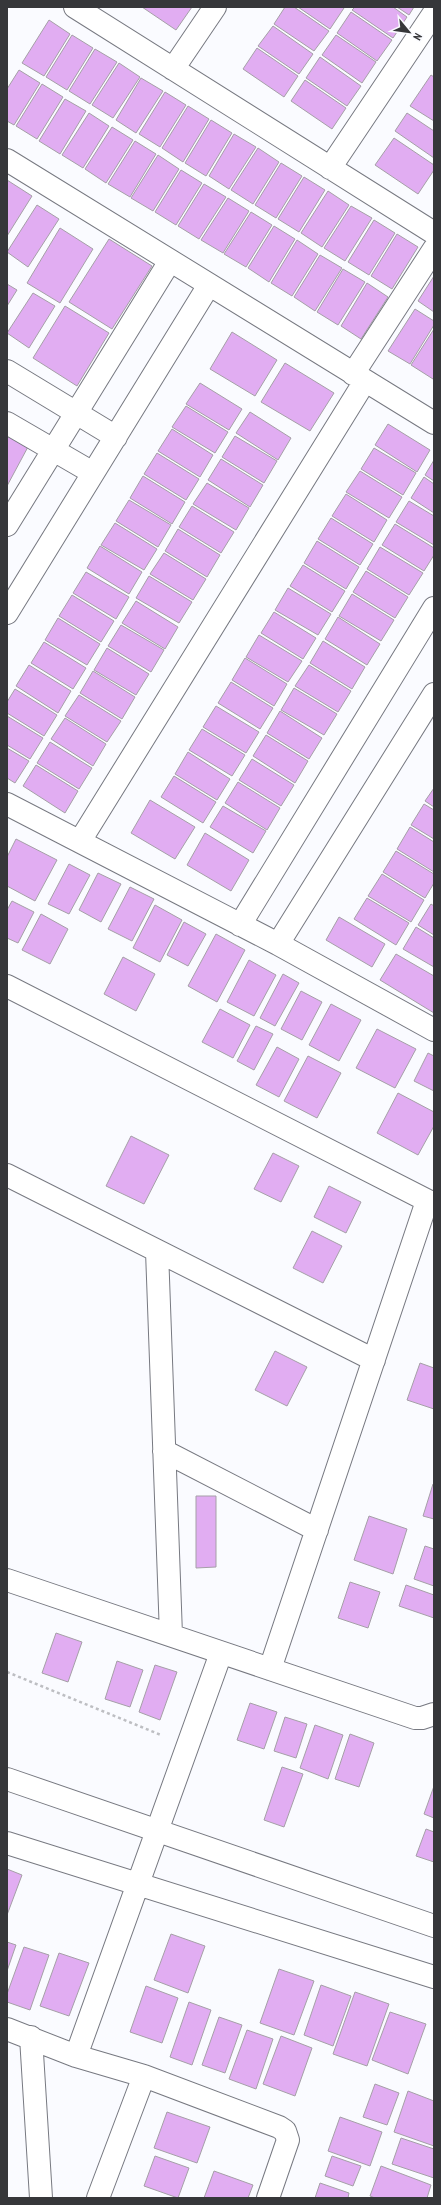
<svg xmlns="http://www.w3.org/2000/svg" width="441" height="2205" viewBox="0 0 441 2205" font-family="'PT Sans Narrow',sans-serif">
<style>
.building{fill:#e1adf2;stroke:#a59fa7}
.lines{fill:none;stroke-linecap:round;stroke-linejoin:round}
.street-casing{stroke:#777981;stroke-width:24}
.path{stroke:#bdbec2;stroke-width:2.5;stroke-dasharray:3 3;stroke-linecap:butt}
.street{stroke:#fff;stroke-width:22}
</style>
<rect width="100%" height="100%" fill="#fafbff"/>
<path class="building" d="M142,7H192L176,30Z
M285,7H294L329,31L314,51L274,24Z
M298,7H342L344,8L330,29Z
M355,7H393L407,17L393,38L352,10Z
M397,7H414L409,15Z
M351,12L392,40L377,61L337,33Z
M49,20L70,34L44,76L22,63Z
M273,26L313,54L299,74L258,46Z
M72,35L93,48L67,90L46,77Z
M336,35L376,62L362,83L322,55Z
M257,48L298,76L284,97L243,69Z
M95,49L117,62L90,104L69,91Z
M320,57L361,86L347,106L306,78Z
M119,63L140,77L113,118L92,105Z
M19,70L40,83L14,125L7,121V89Z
M431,75L434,77V121L410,106Z
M141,78L163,91L136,133L116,120Z
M305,80L346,108L332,129L291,101Z
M42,84L63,97L37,139L16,126Z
M165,92L186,105L160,147L139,134Z
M65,99L86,111L60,154L39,141Z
M188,106L209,119L183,162L162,148Z
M89,113L109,126L83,168L62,155Z
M407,113L434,131V158L395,131Z
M211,120L232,133L206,176L185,163Z
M112,127L133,140L106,183L85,169Z
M234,134L256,147L229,189L209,176Z
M394,138L434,165V170L418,194L375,165Z
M135,141L156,154L130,197L108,184Z
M258,148L279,162L253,204L231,190Z
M158,155L179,169L153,211L131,198Z
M281,163L302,176L276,218L255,205Z
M181,170L202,183L176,225L155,212Z
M304,177L325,190L299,232L278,219Z
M7,180L32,196L7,236Z
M204,184L226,197L199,239L178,226Z
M328,191L349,205L322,247L301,233Z
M228,198L249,211L223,253L201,240Z
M37,205L59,219L28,267L7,252Z
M351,206L372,218L345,261L324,248Z
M251,212L272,225L246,267L224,254Z
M374,220L395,233L369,275L348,262Z
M274,226L295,239L269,282L248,268Z
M60,228L93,249L60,303L27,283Z
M397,234L418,247L392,289L371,276Z
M109,239L152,266L112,329L69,302Z
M297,240L318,254L292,296L271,283Z
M320,255L342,268L315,311L294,297Z
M343,269L365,282L338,325L317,312Z
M434,276V312L418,301Z
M367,283L388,297L361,339L341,326Z
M7,284L17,290L7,306Z
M33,293L55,306L29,348L7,333Z
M65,306L109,333L77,386L33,358Z
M415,309L434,321V325L410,364L388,351Z
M434,329V376L433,379L411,365Z
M232,332L277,360L255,396L210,369Z
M285,363L334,393L310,431L261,402Z
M200,383L242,409L229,430L186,404Z
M186,406L228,432L215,453L172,427Z
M250,412L291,438L278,460L236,433Z
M388,424L430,450L417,472L375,445Z
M172,429L213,455L200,477L158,451Z
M7,432L29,445L7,486Z
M235,436L277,461L264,483L222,457Z
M374,448L416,473L403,495L361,469Z
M157,453L199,479L186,500L144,474Z
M221,459L263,485L250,507L208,480Z
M434,460V481L425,475Z
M360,471L402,497L389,518L346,492Z
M143,476L185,502L172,524L130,498Z
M424,477L434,484V513L411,498Z
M207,483L249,508L236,530L193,504Z
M346,494L387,520L374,542L332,516Z
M129,500L171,525L158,547L116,521Z
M409,501L434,516V545L396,522Z
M192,506L234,532L221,553L179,527Z
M331,518L373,544L360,565L318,539Z
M115,523L157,549L144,570L101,545Z
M395,524L434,548V555L424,571L382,545Z
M178,529L220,555L207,577L165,551Z
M317,541L359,567L346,589L304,563Z
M100,546L142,572L129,594L87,568Z
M380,547L423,573L409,595L367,569Z
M164,553L206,579L193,600L150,574Z
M303,565L345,591L332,612L290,586Z
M366,571L408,597L395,618L353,592Z
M86,572L129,597L116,619L73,593Z
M149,576L192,602L179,623L136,598Z
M288,588L331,614L318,635L275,610Z
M352,594L394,620L381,641L339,616Z
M72,595L114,621L101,642L59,616Z
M136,601L178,627L165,649L122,623Z
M274,612L316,638L303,659L261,633Z
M338,617L380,644L367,665L325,639Z
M58,618L100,644L87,665L45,640Z
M121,625L164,650L151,672L108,646Z
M259,635L302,661L288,682L246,657Z
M323,641L365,667L352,689L310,663Z
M44,642L86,668L73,689L31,663Z
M107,648L149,674L136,695L94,670Z
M245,658L287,684L274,706L232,680Z
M29,665L71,691L58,713L16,686Z
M309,665L351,691L338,712L295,686Z
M93,671L135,697L122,719L80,693Z
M231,682L273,708L260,729L218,703Z
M294,688L337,714L324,735L281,710Z
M15,689L57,715L44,736L7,713V702Z
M79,695L121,721L107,742L65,716Z
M216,706L259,732L246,753L203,727Z
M280,711L322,738L309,759L267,733Z
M7,716L43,738L30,759L7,745Z
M65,718L106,744L93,766L51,739Z
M202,729L245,755L232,776L189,750Z
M266,735L308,761L295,783L253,756Z
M50,742L92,768L79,789L37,763Z
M7,748L29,761L15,783L7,778Z
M188,752L230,779L217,800L175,774Z
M252,759L294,785L281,806L239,780Z
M36,765L78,791L65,813L23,786Z
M174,776L216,802L203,823L161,797Z
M238,782L280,808L267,830L225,803Z
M434,788V807L425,801Z
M150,800L195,827L175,859L131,833Z
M424,804L434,810V839L411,825Z
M223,806L266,831L253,853L210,827Z
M410,827L434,842V872L397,849Z
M205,833L249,860L231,891L187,865Z
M16,839L57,860L35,901L7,886V857Z
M396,851L434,874V883L425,898L383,872Z
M69,864L90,875L69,914L48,904Z
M98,873L121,884L101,922L79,910Z
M382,874L424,900L411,922L368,896Z
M130,887L154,899L132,941L108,929Z
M367,898L409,923L396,945L354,919Z
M12,901L34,912L18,943L7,938V910Z
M431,904L434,906V935L418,925Z
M155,905L182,920L160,962L133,948Z
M41,914L68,929L50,964L22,950Z
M339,917L385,944L372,967L326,940Z
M184,922L206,934L188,966L167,955Z
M416,927L434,938V967L403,949Z
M216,934L245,950L217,1002L188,986Z
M396,954L434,976V1013L380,980Z
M123,957L155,974L136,1011L104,994Z
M249,960L276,975L254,1016L227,1002Z
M283,974L299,983L275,1026L260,1018Z
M301,991L322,1002L302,1040L281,1029Z
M331,1004L361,1020L339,1061L309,1045Z
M220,1009L250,1025L233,1058L202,1042Z
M256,1026L273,1034L254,1070L237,1061Z
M377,1029L416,1049L395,1088L356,1068Z
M277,1047L299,1059L279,1097L256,1085Z
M428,1053L434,1056V1091L414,1081Z
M308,1056L341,1073L317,1118L284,1101Z
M398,1093L434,1112V1126L418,1155L377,1133Z
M131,1136L169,1155L144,1204L106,1186Z
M273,1153L299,1166L281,1202L254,1189Z
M329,1186L361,1202L346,1233L314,1217Z
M312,1231L342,1246L323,1283L293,1268Z
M275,1351L307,1367L287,1406L255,1390Z
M420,1363L434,1368V1409L407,1400Z
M433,1484L434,1485V1519L423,1516Z
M196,1496H216V1567L196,1568Z
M369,1516L407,1529L393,1574L354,1560Z
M425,1546L434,1549V1586L414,1579Z
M350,1582L380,1592L368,1628L338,1618Z
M406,1585L434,1595V1618L399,1606Z
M56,1633L82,1642L68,1682L42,1673Z
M117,1661L143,1670L130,1707L105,1699Z
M155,1665L177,1672L160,1720L139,1712Z
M250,1703L277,1712L264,1749L237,1740Z
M285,1717L307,1724L296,1758L274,1751Z
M315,1725L343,1735L328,1779L300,1768Z
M350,1734L374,1743L359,1787L335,1779Z
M282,1767L303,1774L284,1827L264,1820Z
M434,1786V1818L424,1814Z
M426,1829L434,1832V1862L416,1856Z
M7,1869L22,1875L7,1915Z
M171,1934L205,1946L188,1993L154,1980Z
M7,1942L16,1945L7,1971Z
M24,1947L49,1955L30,2010L7,2002V1994Z
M59,1953L89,1963L69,2016L40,2006Z
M279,1969L314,1981L294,2035L260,2023Z
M321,1985L351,1996L333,2046L304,2035Z
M146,1986L178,1998L162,2043L130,2032Z
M355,1992L389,2004L367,2066L333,2054Z
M189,2002L211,2010L192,2065L170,2057Z
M390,2012L426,2024L408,2074L372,2060Z
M219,2017L242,2025L225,2073L202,2065Z
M247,2030L273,2039L256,2089L229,2079Z
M281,2036L312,2048L295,2096L263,2084Z
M375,2084L399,2093L387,2125L363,2117Z
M408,2091L434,2101V2146L394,2132Z
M167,2112L210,2127L197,2163L154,2148Z
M340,2117L382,2132L370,2166L328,2151Z
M401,2138L434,2149V2178L392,2164Z
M155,2156L189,2168L178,2198L144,2186Z
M332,2156L361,2166L353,2186L325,2176Z
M381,2166L431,2185L427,2198H375L370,2196Z
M214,2171L253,2185L248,2198H204Z
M320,2183L349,2193L348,2198H315Z"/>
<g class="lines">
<g class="street-casing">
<path id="street" d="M75,7L434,233
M173,69L215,7
M7,160L434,423
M330,168L434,13
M7,371L116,437
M353,374L434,249
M7,423L93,473
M7,525L170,261
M7,613L209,285
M7,804L278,944L434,1030
M80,841L365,381
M240,925L434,608
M278,944L434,694
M7,986L434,1204
M7,1175L374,1360
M157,1251L171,1635
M164,1451L317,1530
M7,1580L415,1718H422L434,1714
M270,1669L427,1201
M7,1779L434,1926
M7,1843L434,1977
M7,2029L76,2056L144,2076L279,2127L285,2131L288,2140L268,2198
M31,2037L41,2198
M76,2056L221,1653
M98,2198L144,2076"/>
</g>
<path class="path" d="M7,1672L161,1735"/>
<use href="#street" class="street"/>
</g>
<rect width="441" height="2205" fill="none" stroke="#36373a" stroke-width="16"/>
<g transform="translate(409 32) rotate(119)" stroke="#fafbff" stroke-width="3" paint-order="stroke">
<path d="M0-3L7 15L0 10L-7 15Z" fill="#36373a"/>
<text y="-6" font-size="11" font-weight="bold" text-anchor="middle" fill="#36373a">N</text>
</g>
</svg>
